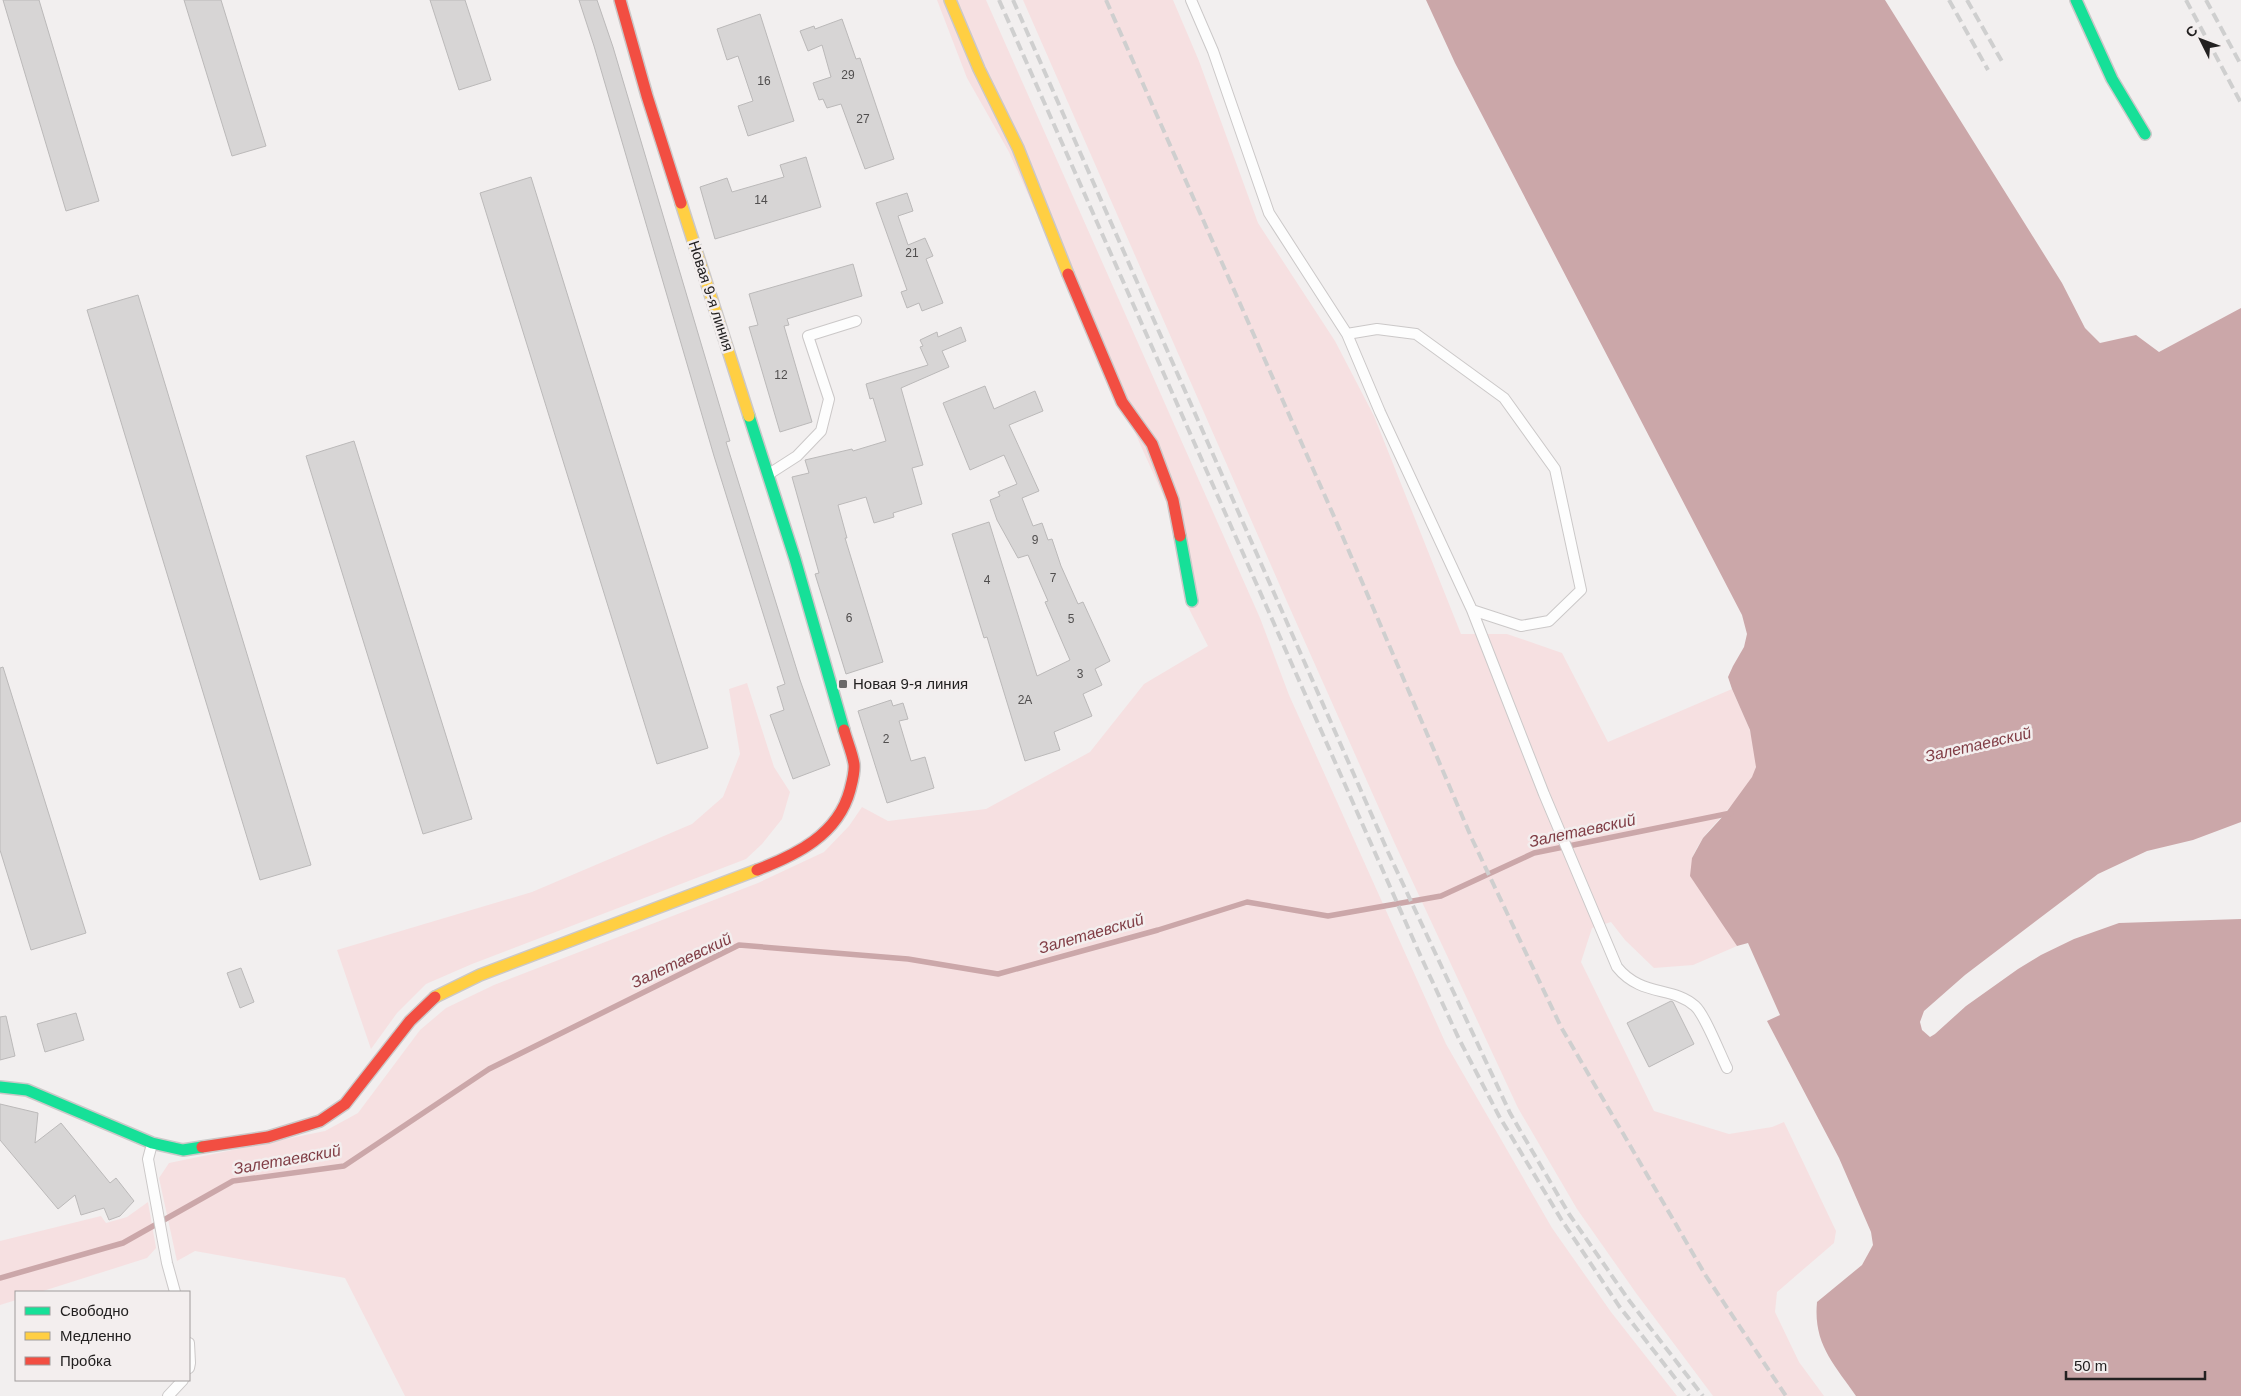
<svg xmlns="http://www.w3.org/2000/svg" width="2241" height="1396" viewBox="0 0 2241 1396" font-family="Arial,sans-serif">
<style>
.green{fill:#f6e0e1}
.water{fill:#cba7a9}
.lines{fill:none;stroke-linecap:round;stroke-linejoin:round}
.stream{stroke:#cba7a9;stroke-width:5.5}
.building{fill:#d7d5d5;stroke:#bbb9b9}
.lane-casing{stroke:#cbc8c8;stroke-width:12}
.fast-casing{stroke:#cbc8c8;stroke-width:14}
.slow-casing{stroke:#cbc8c8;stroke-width:14}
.jam-casing{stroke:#cbc8c8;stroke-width:14}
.lane{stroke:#fdfdfd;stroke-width:10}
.fast{stroke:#16e098;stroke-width:11}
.slow{stroke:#ffcf43;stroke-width:11}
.jam{stroke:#f24e42;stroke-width:11}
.rail{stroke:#cfcfcf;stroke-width:4;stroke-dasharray:10 5;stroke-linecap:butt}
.poi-dot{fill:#6b6969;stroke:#f3eeee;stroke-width:2}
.labels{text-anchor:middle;stroke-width:5;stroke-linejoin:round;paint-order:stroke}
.number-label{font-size:12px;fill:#504e4e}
.street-label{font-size:15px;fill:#232121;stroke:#f3eeee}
.poi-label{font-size:15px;fill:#232121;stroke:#f3eeee;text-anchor:start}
.water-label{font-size:16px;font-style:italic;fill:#803d45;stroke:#f3eeee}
</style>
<rect width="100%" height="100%" fill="#f2efef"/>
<path class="green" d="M937,0H986L1260,618L1289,695L1446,1044L1552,1228L1611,1312L1677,1396H405L345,1278L195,1251L177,1261L159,1178L169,1163L325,1131L358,1113L420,1030L446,1008L494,985L758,883L824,852L849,826L862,807L888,821L986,809L1090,752L1144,684L1208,646L1187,605L1167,504L1009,152L967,78Z
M1023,0H1173L1199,61L1258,223L1335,341L1374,416L1461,634H1507L1562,653L1608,742L1732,689C1741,711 1759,742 1756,766C1754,785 1715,822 1703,838C1699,844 1695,851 1692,858L1725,927L1737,946L1693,965L1654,968L1625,940L1611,922L1592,928L1581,962L1654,1111L1729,1134L1772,1127L1784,1122L1836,1231L1834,1243L1777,1292L1775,1312L1799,1362L1824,1396H1713L1636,1293L1577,1209L1518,1108L1395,844L1288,604Z
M747,683L774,767L790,792L782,819L762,844L746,859L472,964L426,984L397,1013L371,1049L337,950L532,892L692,824L723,797L740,754L729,689Z
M148,1202L156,1248L147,1258L40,1292H16V1300L0,1305V1241L101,1216L106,1223L127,1217Z"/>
<path class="water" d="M1426,0H1885L2062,283L2085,328L2100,343L2136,335L2159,352L2241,308V822L2193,840L2147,851L2098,874L1965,975L1924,1011L1920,1022L1922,1030L1930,1037L1935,1034L1966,1006L2018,969L2041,955L2074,939L2119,923L2241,919V1396H1856C1834,1364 1813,1344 1817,1302L1862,1265L1873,1245L1871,1232L1839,1158L1767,1021L1780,1015L1748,943L1737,946L1690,876L1692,858L1703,838L1725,814L1752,777L1756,767L1750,730L1732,689L1728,677L1733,666L1744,647L1747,634L1742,615L1455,63Z"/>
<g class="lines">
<path class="stream" d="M0,1278L123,1243L233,1181L344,1166L489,1069L739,945L908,959L998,974L1158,930L1247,902L1328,916L1441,896L1534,853L1731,813"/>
</g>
<path class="building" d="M3,0H39L99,201L66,211Z
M184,0H221L266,146L232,156Z
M430,0H465L491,80L459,90Z
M579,0H597L613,47L730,441L726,442L800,680L830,765L793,779L770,715L784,710L777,687L785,684L714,456L594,46Z
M760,14L794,121L748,136L738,106L753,101L738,56L727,60L717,29Z
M842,19L856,59L860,58L894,159L865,169L841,104L827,108L823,99L819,100L813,83L831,77L822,45L808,51L800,31L814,26L815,29Z
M806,157L821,207L715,239L700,187L727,178L732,192L784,177L780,165Z
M531,177L708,748L657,764L480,193Z
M907,193L913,211L898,216L908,245L925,238L933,256L926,259L943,303L922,311L919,303L907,308L901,292L907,290L876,203Z
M853,264L862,296L787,319L789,325L784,326L812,422L780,432L749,327L758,325L749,294Z
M138,295L311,865L260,880L87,310Z
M961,327L966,341L942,351L949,367L901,388L923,465L912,468L922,504L893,513L894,517L874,523L866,497L838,505L847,538H845L883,662L846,674L815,574L819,573L792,477L809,473L805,460L852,449L853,451L886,441L873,398L870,399L866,384L928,365L920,347L923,346L920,340L937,332L938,337Z
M985,386L994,409L1035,391L1043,411L1009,425L1039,491L1022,498L1033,526L1042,523L1048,540L1052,539L1061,566L1078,604L1083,602L1110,661L1095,669L1102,685L1083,694L1092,716L1054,732L1060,750L1025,761L987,637L984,638L952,534L989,522L1037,676L1070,660L1045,602L1048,601L1028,555L1018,558L997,520L990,500L1000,496L998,492L1017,484L1004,455L970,470L943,403Z
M354,441L472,819L423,834L306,456Z
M3,667L86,933L31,950L0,850V668Z
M891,700L893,706L903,703L908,719L899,721L911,761L925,757L934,788L887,803L858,711Z
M241,968L254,1002L240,1008L227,973Z
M1671,1001L1673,1002L1694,1044L1649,1067L1627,1023Z
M76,1013L84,1040L45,1052L37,1024Z
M6,1016L15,1056L0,1060V1017Z
M0,1104L38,1113L35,1143L61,1123L110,1183L116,1178L134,1201L120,1216L109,1220L104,1208L81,1215L75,1195L58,1209L0,1140Z"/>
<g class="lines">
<g class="lane-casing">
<path id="lane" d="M1191,0L1213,51L1269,213L1347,334L1380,412L1472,610L1544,794L1617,967C1641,997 1673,986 1695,1006C1705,1015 1720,1054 1727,1068
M1347,334L1377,329L1416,334L1504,398L1555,469L1581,590L1549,621L1521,626L1472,610
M769,474L797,456L821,431L829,399L808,336L856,321
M152,1144L148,1159L167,1263L175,1292
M189,1343L190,1363L189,1368
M168,1396L183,1380"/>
</g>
<g class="fast-casing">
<path id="fast" d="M2076,0L2112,79L2145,134
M749,416L795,559L844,730
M1180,536L1192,601
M0,1087L27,1090L152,1143L183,1150L202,1147"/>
</g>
<g class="slow-casing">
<path id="slow" d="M950,0L979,69L1018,148L1068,274
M681,203L749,416
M435,997L480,975L757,870"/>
</g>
<g class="jam-casing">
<path id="jam" d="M620,0L647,96L681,203
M1068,274L1122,402L1152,444L1173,500L1180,536
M757,870C796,855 838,835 850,790C852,782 855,772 854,764C852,752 847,741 844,730
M202,1147L268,1137L320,1121L345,1104L410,1021L435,997"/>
</g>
<use href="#lane" class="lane"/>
<use href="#fast" class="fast"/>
<use href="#slow" class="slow"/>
<use href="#jam" class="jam"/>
<path class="rail" d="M999,0L1421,957L1459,1039L1499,1116L1561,1219L1619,1306L1689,1396
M1013,0L1388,852L1510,1113L1569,1214L1628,1299L1703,1396
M1106,0L1336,521L1472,839L1561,1027L1706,1276L1786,1396
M1949,0L1988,70
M1967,0L2004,65
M2186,0L2241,103
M2206,0L2241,65"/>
</g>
<rect class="poi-dot" x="838" y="679" width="10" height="10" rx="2.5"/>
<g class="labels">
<g class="number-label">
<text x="848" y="79">29</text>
<text x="764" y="85">16</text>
<text x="863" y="123">27</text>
<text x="761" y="204">14</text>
<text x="912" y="257">21</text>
<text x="781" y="379">12</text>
<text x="1035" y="544">9</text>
<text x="1053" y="582">7</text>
<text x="987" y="584">4</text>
<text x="849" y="622">6</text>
<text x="1071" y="623">5</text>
<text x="1080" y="678">3</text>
<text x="1025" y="704">2А</text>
<text x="886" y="743">2</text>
</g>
<g class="street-label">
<text transform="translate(711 296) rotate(72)" y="5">Новая 9-я линия</text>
</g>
<g class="poi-label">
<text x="853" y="689">Новая 9-я линия</text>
</g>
<g class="water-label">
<text transform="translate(1978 744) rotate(-13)" y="6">Залетаевский</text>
<text transform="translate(1582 830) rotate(-12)" y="6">Залетаевский</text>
<text transform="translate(1091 933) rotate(-16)" y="6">Залетаевский</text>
<text transform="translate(681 960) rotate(-25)" y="6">Залетаевский</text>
<text transform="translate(287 1159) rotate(-10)" y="6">Залетаевский</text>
</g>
</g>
<rect x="15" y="1291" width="175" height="90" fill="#f3eeee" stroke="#a09c9c"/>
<rect x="25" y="1307" width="25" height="8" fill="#16e098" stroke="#a09c9c"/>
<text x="60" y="1316" font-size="15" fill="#232121">Свободно</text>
<rect x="25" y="1332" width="25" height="8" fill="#ffcf43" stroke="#a09c9c"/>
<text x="60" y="1341" font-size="15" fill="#232121">Медленно</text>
<rect x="25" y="1357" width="25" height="8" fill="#f24e42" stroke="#a09c9c"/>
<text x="60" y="1366" font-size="15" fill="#232121">Пробка</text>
<g transform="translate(2201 40) rotate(312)" stroke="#f3eeee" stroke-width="4" paint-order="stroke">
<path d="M0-4L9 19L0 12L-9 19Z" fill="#232121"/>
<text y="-8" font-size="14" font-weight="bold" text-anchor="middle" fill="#232121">С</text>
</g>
<path d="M2066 1371v8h139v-8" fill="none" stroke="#232121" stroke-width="2.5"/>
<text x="2074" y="1371" font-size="15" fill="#232121" stroke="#f3eeee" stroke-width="4" paint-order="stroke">50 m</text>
</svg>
